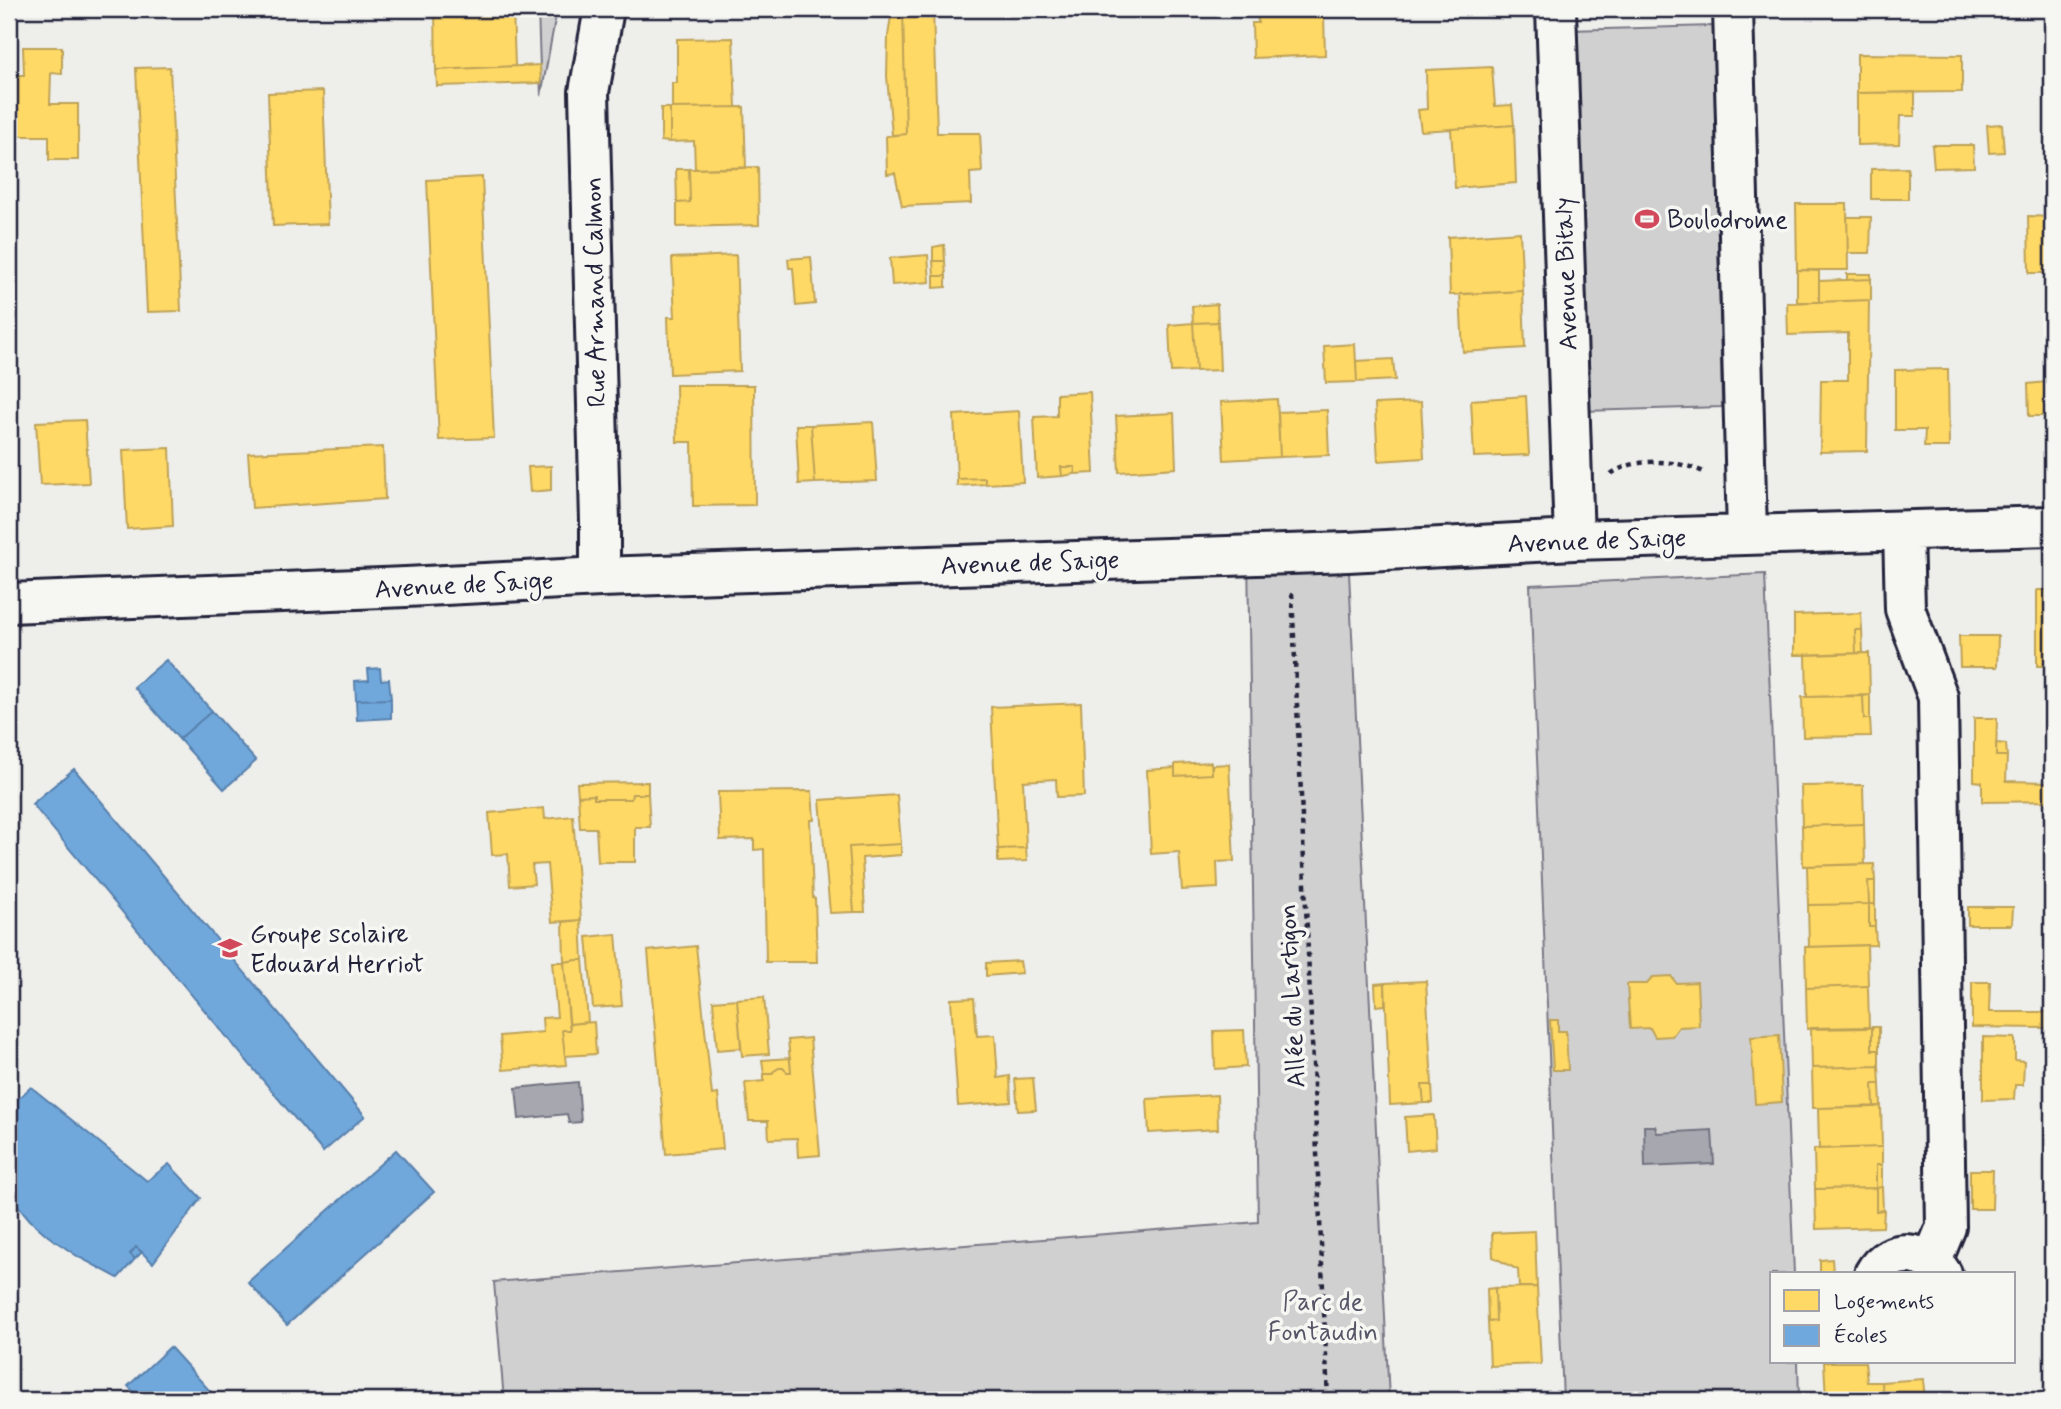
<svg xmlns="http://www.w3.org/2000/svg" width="2061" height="1409" viewBox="0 0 2061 1409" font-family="Mynerve,sans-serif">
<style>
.green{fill:#d0d0d1;stroke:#797986;stroke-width:2}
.water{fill:#a7a7af;stroke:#727281;stroke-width:2}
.homes{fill:#ffd966;stroke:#bda259;stroke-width:2}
.schools{fill:#6fa8dc;stroke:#5880ac;stroke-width:2}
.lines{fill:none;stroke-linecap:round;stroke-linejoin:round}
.minor-casing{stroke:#22223b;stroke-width:44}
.path{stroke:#22223b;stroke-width:4.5;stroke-dasharray:5 5;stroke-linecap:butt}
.minor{stroke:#f6f6f2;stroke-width:38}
.labels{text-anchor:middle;stroke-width:7;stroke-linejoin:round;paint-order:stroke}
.poi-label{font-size:26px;fill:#22223b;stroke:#f6f6f2;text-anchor:start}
.street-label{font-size:26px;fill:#22223b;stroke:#f6f6f2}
.park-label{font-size:26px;fill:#565668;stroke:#f6f6f2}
</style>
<rect width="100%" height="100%" fill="#eeeeeb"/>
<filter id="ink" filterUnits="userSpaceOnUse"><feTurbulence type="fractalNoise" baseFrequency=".0143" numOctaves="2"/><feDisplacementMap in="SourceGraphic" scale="14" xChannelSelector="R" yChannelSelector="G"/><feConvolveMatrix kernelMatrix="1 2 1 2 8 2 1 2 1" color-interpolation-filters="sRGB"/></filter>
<g filter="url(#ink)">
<path class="green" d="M538,9H557L541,96Z
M1713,26L1722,407L1583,411L1569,30Z
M1348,552L1389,1400H504L494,1282L1258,1222L1248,555Z
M1765,574L1794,1274H1772V1362H1798L1799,1400H1563L1530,585Z"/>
<path class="water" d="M578,1082L581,1122L569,1123L567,1114L519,1119L516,1088Z
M1644,1126H1655L1657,1133L1712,1130L1714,1164L1645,1167Z"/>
<path class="homes" d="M435,9H513L515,66L436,70Z
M892,9H903L906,134L892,135L887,76L888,36Z
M903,9H933L937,133H980L982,172L970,173L971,203L902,206L895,173L887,174L886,136L906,134Z
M1257,9H1307L1308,15L1324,14L1325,55L1253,58L1252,23H1258Z
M733,38L736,107L672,108V83H677V39Z
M23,47H62V74L51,73L50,104H78V160H49V136H9V75H24Z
M1857,54L1962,55V92L1857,93Z
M540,65L541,83L437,86L436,70Z
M170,67L181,311L147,312L136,68Z
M1492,67L1495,106L1512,105L1514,125L1421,131L1418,110L1427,109L1426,70Z
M323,91L328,224L273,226L268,93Z
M1915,92V116H1900L1899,144L1857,145V93Z
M744,107L746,168L695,169L694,141L670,142V108Z
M661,108H670V142L661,141Z
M2002,124L2004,152L1989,153L1987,125Z
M1514,125L1516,183L1455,188L1451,129Z
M1932,145H1973L1974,167L1934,168Z
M758,167L759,225L677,227V203L690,202L689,169Z
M1908,168V199H1871V169Z
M676,169H689L690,202L677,203Z
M482,177L494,438L439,440L427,180Z
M1796,204H1847L1848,270H1797Z
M2028,216L2052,217V273H2029Z
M1847,217H1871L1870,253H1848Z
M1520,232L1523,291L1450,295L1448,237Z
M944,245L945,261H933V247Z
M736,255L740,371L670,374L668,317H675L672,258Z
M928,255L930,282L892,285L890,258Z
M811,257L815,304L796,306L793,268H789L788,259Z
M933,261H945L946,276H934Z
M1797,270L1819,271V302H1797Z
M1847,274H1871V279L1847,280Z
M934,276H946V287L934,288Z
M1871,279V300L1819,302V281Z
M1523,291L1525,348L1463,352L1460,294Z
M1869,300L1867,451L1820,452L1821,380H1848V333L1788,335L1787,303Z
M1217,304L1218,322L1193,323L1192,306Z
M16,314L17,351H9V315Z
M1218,322L1220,370L1196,371L1193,323Z
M1193,323L1196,371L1171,372L1169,325Z
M1355,344L1357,382L1326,383L1324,346Z
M2046,355H2052V416H2046Z
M1393,359L1395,380L1357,382L1356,361Z
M1948,369L1949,447H1924L1925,430H1895V370Z
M2046,382V416H2029L2028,384Z
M676,385H754L755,505L693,506L692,442H677Z
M1090,392L1094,473L1075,474V467H1061L1062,476L1037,478L1034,417L1057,416V394Z
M1526,396L1529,455L1474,457L1471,400Z
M1277,399L1280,457L1224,460L1221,402Z
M1421,402L1424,458L1378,461L1375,404Z
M1327,410L1329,455L1280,457L1278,412Z
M1019,411L1023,482L985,484V478L957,479L954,415Z
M1174,413L1176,468L1119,472L1116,416Z
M85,420L89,483L40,485L36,422Z
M873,422L877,481L815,483L811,425Z
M796,425H811L815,483L799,484Z
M383,447L385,499L252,508L248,453Z
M170,448L173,526L127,529L123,450Z
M551,466V490L530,492L528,467Z
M1061,467H1075V474L1062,476Z
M985,478V484L957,486V479Z
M2037,590H2052V666H2037Z
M1861,613L1862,630H1855L1856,653L1794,655V615Z
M1855,630H1862L1863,653H1856Z
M1959,636H1998L1997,667H1960Z
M1869,653L1870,695L1807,697L1806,655Z
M1870,695V719H1864L1863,696Z
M1863,696L1864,719H1870L1871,736L1803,737L1802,697Z
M1081,703L1084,796L1057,797L1056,779L1023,781L1026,848L998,849L991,707Z
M1974,718H1997L1996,756H2007L2006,781L2052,782V801L1982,802V782L1974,781Z
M1996,743L2006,744L2007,756H1996Z
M1211,762L1212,774L1175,776V764Z
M1229,764L1234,861L1217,862L1218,888L1182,890L1179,852L1151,854L1147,770L1175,768V776L1212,774V765Z
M648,782V794H632L631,799H594V795L578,796L577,783Z
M1863,785L1864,824L1802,826L1801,786Z
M812,791L814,820H810L813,898L815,899L817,962H766L764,849L754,850V839L720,840L718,792Z
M632,794H648L650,827H635V862H598L596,828H580L578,796L594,795V799H631Z
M897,795L901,844L849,847L854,912L830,913L820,800Z
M544,808L545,819L573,816L581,920L552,922L547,864L532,865L534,884L510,886L508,854L492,855L489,813Z
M1864,824L1865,864L1803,866L1802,826Z
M901,844V855L862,858L865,912H854L849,847Z
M1026,848L1027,861L998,862V849Z
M1874,864L1875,881H1868L1869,904L1808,905L1807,866Z
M1868,881H1875V904H1869Z
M1869,904H1875V927H1869Z
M1869,904V927H1875L1876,945L1809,947L1808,905Z
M1968,907H2013L2012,925H1968Z
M581,920L583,959L564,962L563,922Z
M616,934L622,1006L593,1008L587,937Z
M1867,945L1868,986L1806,988L1805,947Z
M696,946L712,1095L718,1094L723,1149L666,1154L648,951Z
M583,959L588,1022L569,1024L564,962Z
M1020,961L1022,973L986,976V963Z
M552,962H564L570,1030H562L566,1065L503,1070L500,1036L543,1032L542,1018L557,1017Z
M1671,976L1676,983L1697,982L1699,1026L1679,1027L1672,1036L1655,1037L1650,1028L1630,1029L1627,984H1647L1653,977Z
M1426,981L1432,1085H1422L1424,1103L1390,1105L1385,983Z
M1972,982H1990L1989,1012H2049V1028L1972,1027Z
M1385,983V1005L1376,1006L1375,984Z
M1868,986L1869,1028L1807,1029L1806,988Z
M764,997L769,1054L742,1056L737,999Z
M974,998L977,1036L995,1035L998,1078L1010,1076L1011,1102L958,1106L951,999Z
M737,999L741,1048L717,1050L713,1001Z
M1550,1020H1558V1031H1566L1568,1070H1553Z
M594,1022L596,1054L565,1056L562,1030H570L569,1024Z
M1872,1027H1879V1049L1872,1050Z
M1872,1027V1050L1879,1049V1066L1812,1068L1811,1028Z
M1244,1030L1246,1067L1215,1069L1214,1031Z
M1779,1035L1782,1102L1755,1104L1751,1037Z
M1983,1037L2015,1038V1060L2024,1061L2023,1085H2015L2014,1099L1983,1100Z
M810,1038L820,1155L798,1157L797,1138L769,1139L768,1121H749L745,1083L764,1081V1074H772L774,1071L779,1068H783L787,1072H791L788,1040Z
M790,1058L791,1072H787L783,1068H779L774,1071L772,1074H764L762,1060Z
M1879,1066L1880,1084H1873L1874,1107L1813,1108L1812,1068Z
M1033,1078L1036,1110L1018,1111L1015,1079Z
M1873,1084H1880L1881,1106L1874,1107Z
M1422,1085H1432L1433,1103H1424Z
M1217,1095L1218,1129L1149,1133L1147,1099Z
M1881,1106L1882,1147L1819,1149L1818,1108Z
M1434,1115L1436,1148L1407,1151L1405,1117Z
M1882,1147V1165H1876V1188L1815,1189L1814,1149Z
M1876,1165H1882V1187L1876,1188Z
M1970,1170H1993L1992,1209H1970Z
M1882,1187L1883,1210L1876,1211V1188Z
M1876,1188V1211L1884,1210L1883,1227L1816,1229L1815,1189Z
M1535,1231L1537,1287H1519L1518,1270L1493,1257L1492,1233Z
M1832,1259L1833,1272L1845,1271L1846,1274H1820V1260Z
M1537,1287L1541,1364L1490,1366L1488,1322L1496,1321L1495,1288Z
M1495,1288L1496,1321L1488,1322L1487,1289Z
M1824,1362H1865L1867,1382H1882L1883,1400H1826Z
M1923,1379L1925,1400H1883L1882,1382Z"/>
<path class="schools" d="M166,660L212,711L179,739L134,687Z
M380,668L381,680L389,679L391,699L356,700L355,681L369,680L368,669Z
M391,699V718L357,720L356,700Z
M212,711L256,761L224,789L179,739Z
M74,769L365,1116L323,1152L32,804Z
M31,1087L147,1181L169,1164L201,1198L153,1263L136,1247L130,1254L135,1259L118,1278L77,1256L48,1236L30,1220L9,1195V1124L11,1121L9,1119V1107Z
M396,1150L434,1192L287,1325L248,1282Z
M136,1247L142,1252L135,1259L130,1254Z
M170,1347L218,1400H141L128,1386Z"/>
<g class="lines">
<g class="minor-casing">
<path id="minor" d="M1556,9L1574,540
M1733,9L1747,534
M1903,531L1905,609L1938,697L1946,1227L1932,1261
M600,577V522L589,92L604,9
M9,603L406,587L600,577L1348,552L1574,540L2052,526
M1874,1274C1889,1246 1927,1249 1942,1274"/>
</g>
<path class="path" d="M1611,474C1636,456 1679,460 1706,473
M1292,593L1328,1400"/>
<use href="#minor" class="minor"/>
</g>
</g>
<defs>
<g id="stadium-bare" transform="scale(1.89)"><path d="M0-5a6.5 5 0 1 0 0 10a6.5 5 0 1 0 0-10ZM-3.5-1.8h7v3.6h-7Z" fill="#d1495b" stroke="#f6f6f2" stroke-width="2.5" paint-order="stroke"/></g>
<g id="school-bare" transform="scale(1.89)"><path d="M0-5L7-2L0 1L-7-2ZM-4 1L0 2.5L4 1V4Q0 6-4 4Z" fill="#d1495b" stroke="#f6f6f2" stroke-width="2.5" paint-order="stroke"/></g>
</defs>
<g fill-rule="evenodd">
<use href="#stadium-bare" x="1647" y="219"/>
<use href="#school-bare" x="230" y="948"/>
</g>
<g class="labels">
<g class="poi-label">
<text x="1667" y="228">Boulodrome</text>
<text x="250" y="942">Groupe scolaire<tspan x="250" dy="30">Edouard Herriot</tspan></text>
</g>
<g class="street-label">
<text transform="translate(1565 274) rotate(-92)" y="9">Avenue Bitaly</text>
<text transform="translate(594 292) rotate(-91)" y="9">Rue Armand Calmon</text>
<text transform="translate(1597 540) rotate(-2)" y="9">Avenue de Saige</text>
<text transform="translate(1030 562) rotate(-2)" y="9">Avenue de Saige</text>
<text transform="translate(464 584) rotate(-3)" y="9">Avenue de Saige</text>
<text transform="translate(1291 996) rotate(-93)" y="9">Allée du Lartigon</text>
</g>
<g class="park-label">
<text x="1323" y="1310">Parc de<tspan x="1323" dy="30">Fontaudin</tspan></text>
</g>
</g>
<rect width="2061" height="1409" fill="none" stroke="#f6f6f2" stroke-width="35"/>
<rect x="18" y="18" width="2026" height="1374" fill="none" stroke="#22223b" stroke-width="2.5" filter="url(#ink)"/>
<rect x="1770" y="1272" width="245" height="91" fill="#f6f6f2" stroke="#a1a1a9" stroke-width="2"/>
<rect x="1784" y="1290" width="35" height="21" fill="#ffd966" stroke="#a1a1a9" stroke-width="2"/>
<text x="1834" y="1308" font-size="21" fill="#22223b">Logements</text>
<rect x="1784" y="1325" width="35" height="21" fill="#6fa8dc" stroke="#a1a1a9" stroke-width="2"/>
<text x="1834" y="1342" font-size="21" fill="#22223b">Écoles</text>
</svg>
